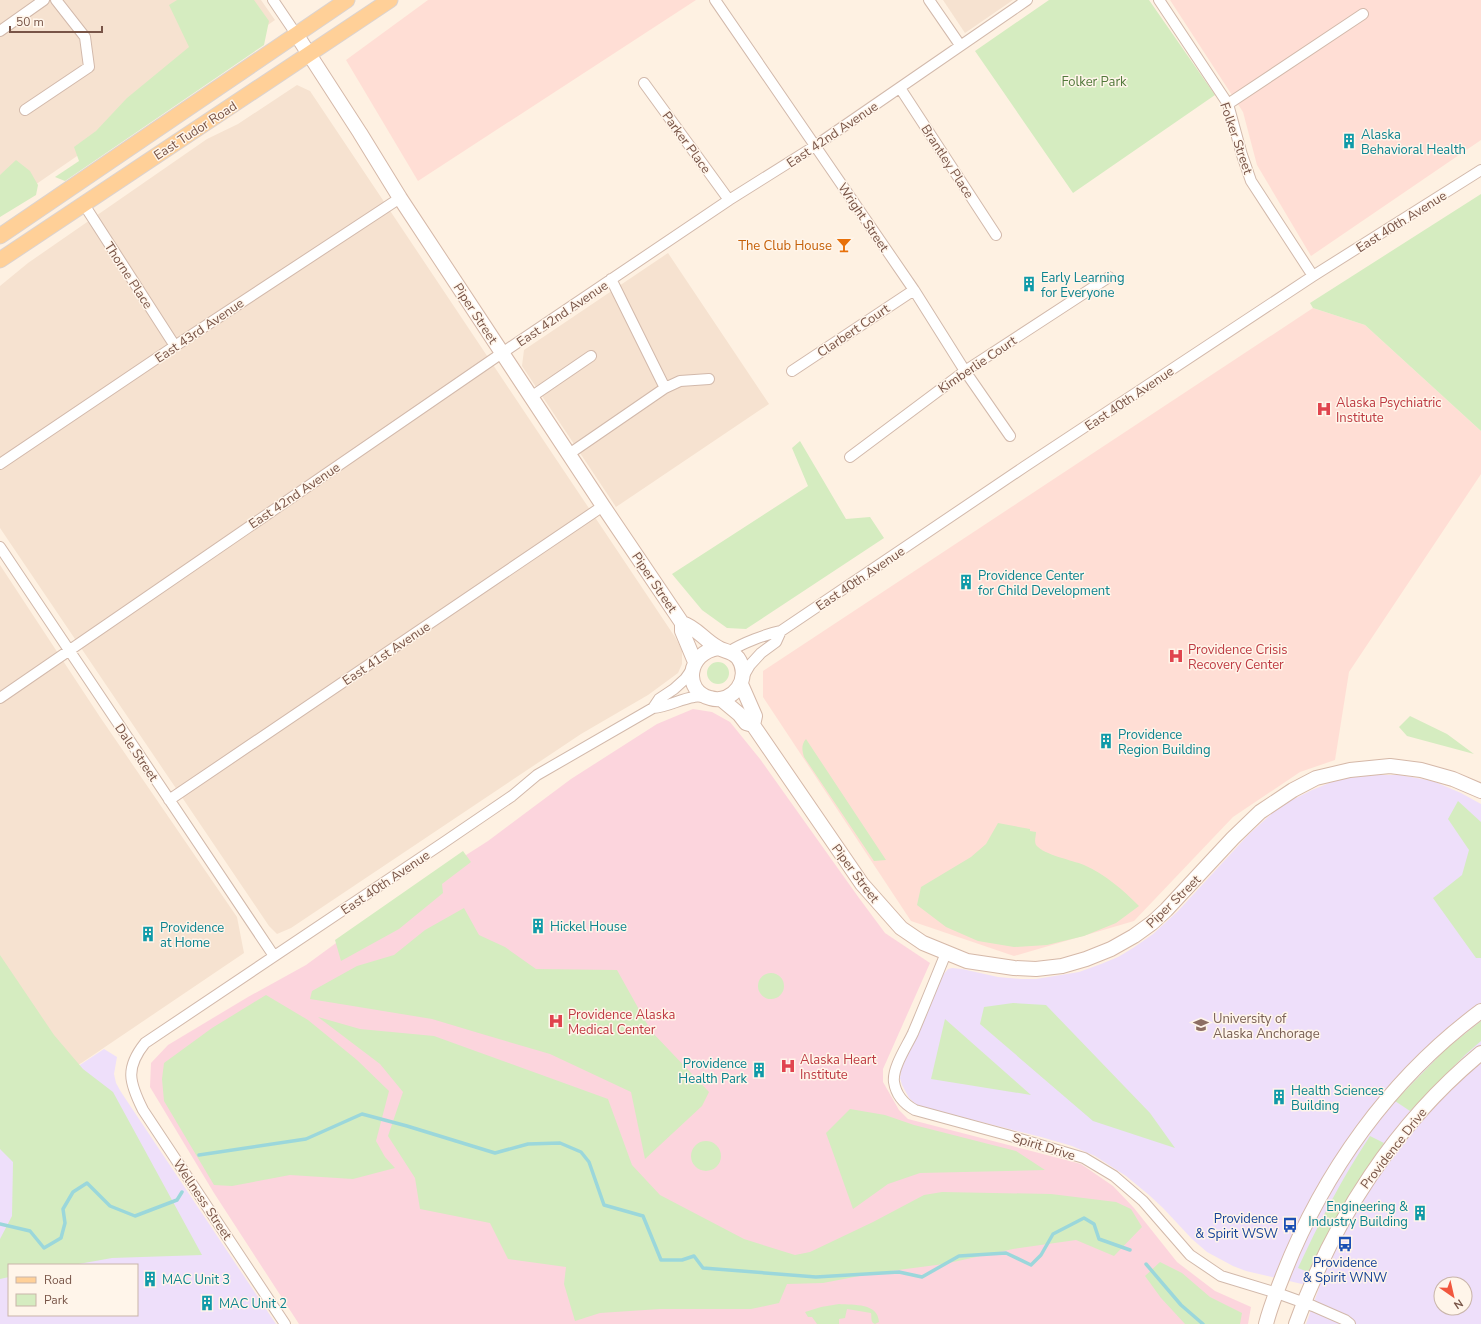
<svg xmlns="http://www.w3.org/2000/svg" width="1481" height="1324" viewBox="0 0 1481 1324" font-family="'Nunito Sans',sans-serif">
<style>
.residential{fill:#f6e2d0}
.commercial{fill:#ffded5}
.education{fill:#eedffa;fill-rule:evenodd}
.medical{fill:#fcd5dd}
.green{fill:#d5ecc0}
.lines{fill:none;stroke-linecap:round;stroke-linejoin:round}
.stream{stroke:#9bd7db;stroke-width:3.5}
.street-casing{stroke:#d2b9ab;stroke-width:12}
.secondary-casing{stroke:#d5b8a8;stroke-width:16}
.primary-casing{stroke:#dcd3cf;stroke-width:17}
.street{stroke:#fff;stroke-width:10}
.secondary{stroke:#fff;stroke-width:14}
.primary{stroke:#ffd098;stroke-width:15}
.labels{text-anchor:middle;stroke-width:3;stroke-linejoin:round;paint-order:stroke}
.park-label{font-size:13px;fill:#52793b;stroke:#fff5ea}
.street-label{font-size:13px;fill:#785447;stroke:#fff5ea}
.culture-label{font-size:13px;fill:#0d838f;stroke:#fff5ea;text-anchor:start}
.food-label{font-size:13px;fill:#c56008;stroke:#fff5ea;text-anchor:end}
.health-label{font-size:13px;fill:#be3a42;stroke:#fff5ea;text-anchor:start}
.education-label{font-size:13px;fill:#785e54;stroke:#fff5ea;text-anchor:start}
.transit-label{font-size:13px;fill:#164399;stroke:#fff5ea;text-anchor:end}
</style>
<rect width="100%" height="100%" fill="#fef1e2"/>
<path class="residential" d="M0,0H261L275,20L0,209Z
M943,0H1013L965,33Z
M297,85L310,91L675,637L682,650V664L678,673L648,695L581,734L291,928L277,934L269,926L0,528V286L28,263L207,139L238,124Z
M668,253L769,404L616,507L522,366L524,350Z
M0,565L100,717L237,917L244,953L0,1118Z"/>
<path class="commercial" d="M428,0H696L418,181L346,60Z
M1170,0H1481V140L1311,256L1257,165L1243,112Z
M1313,308L1365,325L1481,431V474L1349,672L1335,760L1300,772L1233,817L1134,921L1014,956L911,921L763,697V671Z"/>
<path class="education" d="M1376,775H1400L1433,781L1461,793L1481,804V1324H1306L1319,1288L1246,1271L1233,1266L1207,1252L1192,1239L1163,1208L1149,1195L1126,1176L1095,1156L1072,1146L1041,1137L918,1106L909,1098L902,1085L900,1078L901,1070L940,980L943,975L948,969L952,968L962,969L998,977L1021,979H1036L1079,972L1101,964L1118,957L1133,948L1153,934L1178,911L1248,835L1280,806L1312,790L1334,781L1352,777ZM1441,1284H1465V1308H1441Z
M104,1049L117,1057L114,1074L116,1083L121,1092L276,1324H0V1105L6,1114ZM9,1265H137V1315H9Z"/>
<path class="medical" d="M693,709L712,712L730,722L760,759L859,898L885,933L930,963L883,1069V1082L899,1110L908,1119L1081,1164L1113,1186L1134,1208L1177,1262L1215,1291L1251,1307L1248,1324H299L214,1193L150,1087L151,1063L168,1045L248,997L306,965L388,905L488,841L571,779L657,724Z"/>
<path class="green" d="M177,0H254L269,21L264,45L65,181L55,177L79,161L74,147L96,131L127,98L189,47L169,5Z
M1049,0H1149L1215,95L1073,193L975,51Z
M16,160L30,171L38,185L36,195L0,217V175Z
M1481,194V431L1365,325L1313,308L1310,303Z
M800,441L846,519L870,517L884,538L746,629L727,628L702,610L672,574L808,486L792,448Z
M707 673a11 11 0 1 1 22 0a11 11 0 1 1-22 0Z
M1410,716L1447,734L1474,754L1407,736L1399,727Z
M806,739L886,860L874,861L804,757C802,750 801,745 806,739Z
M1458,801L1481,822V958H1476L1433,898L1462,875L1469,850L1448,819Z
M998,823L1030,829V831L1036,832C1036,836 1034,841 1036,845C1044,855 1072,860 1084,865C1105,874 1123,890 1139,906L1116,923L1084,936L1047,945L1014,947L978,941L946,927L917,905L921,887L971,857L986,844Z
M463,851L471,862L442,884L443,893L399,929L341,961L335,940Z
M464,908L479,935L505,947L536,969L617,970L651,1031L709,1092L702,1106L645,1159L631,1092L550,1054L482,1034L432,1019L310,999L312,991L357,966L394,955L425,930Z
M0,955L54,1035L83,1069L113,1092L202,1255L112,1258L73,1265H9V1277L0,1279V1239L12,1216L13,1162L0,1149Z
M758 986a13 13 0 1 1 26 0a13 13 0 1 1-26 0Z
M266,995L308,1020L357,1060L389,1091L376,1141L385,1157L395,1168L353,1179L290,1175L232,1186L214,1185L164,1101L162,1079L164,1063L212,1028Z
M1013,1003L1046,1005L1150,1113L1175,1148L1093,1121L980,1024L984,1007Z
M318,1017L360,1029L434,1036L608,1099L632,1165L660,1195L744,1239L795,1255L810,1252L873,1222L924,1195L942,1192L1051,1194L1116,1202L1131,1209L1142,1227L1114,1256L1076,1240L1013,1249L944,1264L875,1273L823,1283L787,1284L779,1303L751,1309H660L600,1313L575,1321L564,1284L566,1267L508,1259L490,1223L420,1209L415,1178L388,1136L403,1092L380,1064Z
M945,1019L1031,1095L931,1079Z
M1481,1021V1041L1465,1055L1410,1111L1395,1101L1447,1048Z
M850,1109L885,1115L914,1125L1016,1151L1045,1170L920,1173L888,1184L853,1209L826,1133Z
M1370,1136L1384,1143L1349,1196L1308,1272L1298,1268C1319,1223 1342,1178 1370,1136Z
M691 1156a15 15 0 1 1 30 0a15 15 0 1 1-30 0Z
M1160,1262L1182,1273L1210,1297L1242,1313L1240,1324H1185L1161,1298L1145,1276Z
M839,1304C854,1305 878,1303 879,1322L875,1324C870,1322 872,1318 871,1313L847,1309L845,1318L839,1319V1324H817L812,1317H808L805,1312L821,1307Z"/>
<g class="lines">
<path class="stream" d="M199,1155L306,1139L362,1114L407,1126L495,1153L528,1144L560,1143L581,1152L589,1162L604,1205L643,1216L661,1260H682L694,1256L703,1268L816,1277L899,1272L922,1277L959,1256L1006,1253L1031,1265L1041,1255L1053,1234L1084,1218L1094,1224L1099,1239L1130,1250
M0,1224L30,1231L44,1248L61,1238L65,1223L63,1209L73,1192L87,1183L110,1206L135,1216L177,1200L182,1192
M1146,1264L1181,1305L1203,1324"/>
<g class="street-casing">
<path id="street" d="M273,0L296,34
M715,0L914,290L965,371L1010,436
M929,0L960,45
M1159,0L1228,104L1242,155L1251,181L1313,276
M0,31L44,0
M644,83L729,200
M900,88L996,235
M1228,104L1363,14
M25,110L89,67L85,37L56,0
M83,203L175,346
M611,279L665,388
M792,371L914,290
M531,397L591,356
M569,454L665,388L680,381L709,379
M850,457L965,371L1109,277
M0,464L175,346L400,198
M0,547L274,956
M730,651C743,643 766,634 781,631L1024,467L1313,276L1481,170
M743,677L750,665L761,653L776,642L781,631
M0,698L502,353L729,200L815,146L1027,0
M653,708L659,699L674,689L685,679L692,669
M169,800L603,506
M946,953C935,980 924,1007 913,1033C907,1046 892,1068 894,1082C896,1095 904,1104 915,1110L1007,1135L1084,1158L1114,1176L1143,1201L1190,1255L1221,1276L1277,1293L1313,1306L1345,1320L1350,1324
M285,1324L143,1110C129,1082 125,1068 145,1043L443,843L512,796L537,775L653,708C668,707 680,699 694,697C698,696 703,697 707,698"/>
</g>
<g class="secondary-casing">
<path id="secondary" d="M296,34L360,133L400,198L603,506L682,623C696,627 704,640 717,647C724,652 731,650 738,658C752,678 733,705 710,698C683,691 687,653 718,648
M682,623V631L695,662
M741,684L755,716L753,725
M721,699L739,714L746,723L753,725L862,884L901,928L923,943L967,961L1014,968L1036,969L1062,966L1086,959L1111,949L1134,936L1152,923L1166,910L1233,838L1260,812L1293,790L1316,778L1350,770L1390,766L1421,770L1453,779L1481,791
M1266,1324C1270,1308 1276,1293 1282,1278C1322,1174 1390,1078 1481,1011
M1296,1324C1333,1220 1395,1124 1481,1053"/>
</g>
<g class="primary-casing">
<path id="primary" d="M0,236L347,0
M0,260L390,0"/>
</g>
<use href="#street" class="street"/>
<use href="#secondary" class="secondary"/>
<use href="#primary" class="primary"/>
</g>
<defs>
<g id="building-bare" transform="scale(1.2)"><path d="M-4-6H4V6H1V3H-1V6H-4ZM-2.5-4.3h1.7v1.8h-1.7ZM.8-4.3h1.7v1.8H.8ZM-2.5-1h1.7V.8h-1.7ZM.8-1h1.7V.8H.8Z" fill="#0f9aa8" stroke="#fff5ea" stroke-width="2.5" paint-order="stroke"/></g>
<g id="bar-bare" transform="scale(1.2)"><path d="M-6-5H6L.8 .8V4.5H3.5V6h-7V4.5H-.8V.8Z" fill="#e8710a" stroke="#fff5ea" stroke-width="2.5" paint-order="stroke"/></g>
<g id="hospital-bare" transform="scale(1.2)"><path d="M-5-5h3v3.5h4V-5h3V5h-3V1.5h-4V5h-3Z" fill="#e0444e" stroke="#fff5ea" stroke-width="2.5" paint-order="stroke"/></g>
<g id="university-bare" transform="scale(1.2)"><path d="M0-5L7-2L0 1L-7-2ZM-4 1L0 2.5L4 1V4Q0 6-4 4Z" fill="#8d6e63" stroke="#fff5ea" stroke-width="2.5" paint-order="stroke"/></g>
<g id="bus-bare" transform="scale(1.2)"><path d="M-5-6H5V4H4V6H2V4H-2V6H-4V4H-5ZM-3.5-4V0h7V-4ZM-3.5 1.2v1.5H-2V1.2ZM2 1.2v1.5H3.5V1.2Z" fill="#1a4fb4" stroke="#fff5ea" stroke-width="2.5" paint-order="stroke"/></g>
</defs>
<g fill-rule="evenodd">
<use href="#building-bare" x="1349" y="141"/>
<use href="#bar-bare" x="844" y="245"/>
<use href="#building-bare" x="1029" y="284"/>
<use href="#hospital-bare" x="1324" y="409"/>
<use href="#building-bare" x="966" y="582"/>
<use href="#hospital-bare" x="1176" y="656"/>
<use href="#building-bare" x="1106" y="741"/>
<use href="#building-bare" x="538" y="926"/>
<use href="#building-bare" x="148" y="934"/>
<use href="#hospital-bare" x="556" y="1021"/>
<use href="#university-bare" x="1201" y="1025"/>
<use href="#hospital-bare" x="788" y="1066"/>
<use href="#building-bare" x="759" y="1070"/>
<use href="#building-bare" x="1279" y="1097"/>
<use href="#building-bare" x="1420" y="1213"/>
<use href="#bus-bare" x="1290" y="1225"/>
<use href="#bus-bare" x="1345" y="1244"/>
<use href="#building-bare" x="150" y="1279"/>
<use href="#building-bare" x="207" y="1303"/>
</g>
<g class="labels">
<g class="park-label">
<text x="1094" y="86">Folker Park</text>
</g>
<g class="street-label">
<text transform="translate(195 130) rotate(-33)" y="5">East Tudor Road</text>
<text transform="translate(832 134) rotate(-34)" y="5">East 42nd Avenue</text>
<text transform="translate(1237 138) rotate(71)" y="5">Folker Street</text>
<text transform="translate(687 142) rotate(54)" y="5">Parker Place</text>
<text transform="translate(948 161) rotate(57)" y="5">Brantley Place</text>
<text transform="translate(864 217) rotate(56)" y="5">Wright Street</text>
<text transform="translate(1401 221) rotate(-32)" y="5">East 40th Avenue</text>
<text transform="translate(129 275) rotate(57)" y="5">Thorne Place</text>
<text transform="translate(476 313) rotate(57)" y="5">Piper Street</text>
<text transform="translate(562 313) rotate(-34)" y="5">East 42nd Avenue</text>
<text transform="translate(199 330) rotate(-34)" y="5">East 43rd Avenue</text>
<text transform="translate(853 330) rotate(-34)" y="5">Clarbert Court</text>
<text transform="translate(977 364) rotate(-34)" y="5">Kimberlie Court</text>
<text transform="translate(1129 398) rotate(-34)" y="5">East 40th Avenue</text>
<text transform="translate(294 495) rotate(-34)" y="5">East 42nd Avenue</text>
<text transform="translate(860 578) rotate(-34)" y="5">East 40th Avenue</text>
<text transform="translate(655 582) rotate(56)" y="5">Piper Street</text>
<text transform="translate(386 653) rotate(-34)" y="5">East 41st Avenue</text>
<text transform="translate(137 752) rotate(56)" y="5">Dale Street</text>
<text transform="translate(856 873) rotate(53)" y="5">Piper Street</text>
<text transform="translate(385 882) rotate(-34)" y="5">East 40th Avenue</text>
<text transform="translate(1173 901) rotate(-44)" y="5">Piper Street</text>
<text transform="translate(1044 1146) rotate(17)" y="5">Spirit Drive</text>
<text transform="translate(1393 1148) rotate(-52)" y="5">Providence Drive</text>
<text transform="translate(203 1199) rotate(56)" y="5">Wellness Street</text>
</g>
<g class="culture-label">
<text x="1361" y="139">Alaska<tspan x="1361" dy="15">Behavioral Health</tspan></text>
<text x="1041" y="282">Early Learning<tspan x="1041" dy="15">for Everyone</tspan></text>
<text x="978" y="580">Providence Center<tspan x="978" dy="15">for Child Development</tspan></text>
<text x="1118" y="739">Providence<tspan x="1118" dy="15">Region Building</tspan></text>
<text x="550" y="931">Hickel House</text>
<text x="160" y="932">Providence<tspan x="160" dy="15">at Home</tspan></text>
<text x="747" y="1068" text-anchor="end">Providence<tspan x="747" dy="15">Health Park</tspan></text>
<text x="1291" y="1095">Health Sciences<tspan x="1291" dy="15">Building</tspan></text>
<text x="1408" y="1211" text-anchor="end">Engineering &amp;<tspan x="1408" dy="15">Industry Building</tspan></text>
<text x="162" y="1284">MAC Unit 3</text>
<text x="219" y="1308">MAC Unit 2</text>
</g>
<g class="food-label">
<text x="832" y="250">The Club House</text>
</g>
<g class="health-label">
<text x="1336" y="407">Alaska Psychiatric<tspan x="1336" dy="15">Institute</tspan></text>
<text x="1188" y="654">Providence Crisis<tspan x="1188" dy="15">Recovery Center</tspan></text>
<text x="568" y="1019">Providence Alaska<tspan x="568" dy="15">Medical Center</tspan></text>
<text x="800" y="1064">Alaska Heart<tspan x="800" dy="15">Institute</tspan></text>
</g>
<g class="education-label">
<text x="1213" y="1023">University of<tspan x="1213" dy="15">Alaska Anchorage</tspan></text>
</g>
<g class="transit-label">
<text x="1278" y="1223">Providence<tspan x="1278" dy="15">&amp; Spirit WSW</tspan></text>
<text x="1345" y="1267" text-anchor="middle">Providence<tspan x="1345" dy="15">&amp; Spirit WNW</tspan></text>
</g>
</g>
<rect x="8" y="1264" width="130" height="52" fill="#fff5ea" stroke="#c9b5a9"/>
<rect x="16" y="1277" width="20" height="6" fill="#ffd098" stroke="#c9b5a9"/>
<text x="44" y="1284" font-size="12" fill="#785447">Road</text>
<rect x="16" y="1294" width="20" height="12" fill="#d5ecc0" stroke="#c9b5a9"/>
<text x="44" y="1304" font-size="12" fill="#785447">Park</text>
<g transform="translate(1453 1296) rotate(146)"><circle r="19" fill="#fff5ea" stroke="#c9b5a9"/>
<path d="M0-3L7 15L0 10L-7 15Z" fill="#f1573e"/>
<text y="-6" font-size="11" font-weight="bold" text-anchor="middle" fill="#785447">N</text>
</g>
<path d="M10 26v6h92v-6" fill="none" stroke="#785447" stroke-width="2"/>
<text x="16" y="26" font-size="12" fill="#785447" stroke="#fff5ea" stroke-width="3" paint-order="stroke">50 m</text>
</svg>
